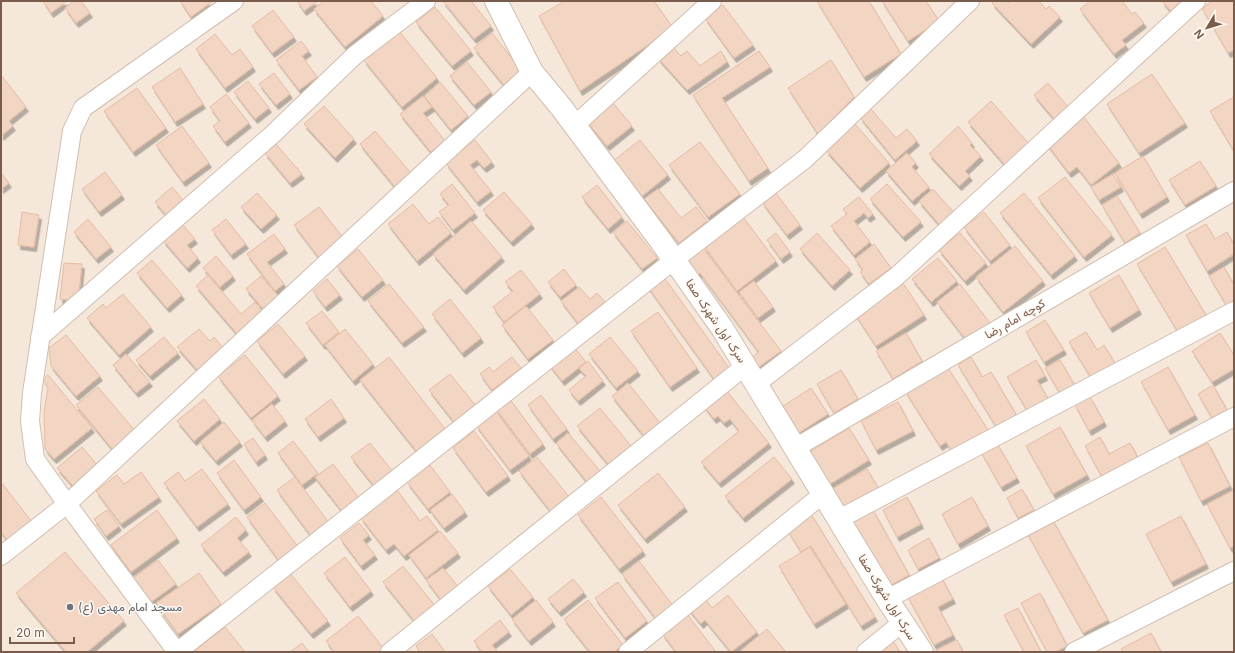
<svg xmlns="http://www.w3.org/2000/svg" width="1235" height="653" viewBox="0 0 1235 653" font-family="Inter,Vazirmatn,sans-serif">
<style>
.residential{fill:#f5e8da}
.building{fill:#f3d5c3;stroke:#e6bba3;filter:url(#shadow)}
.lines{fill:none;stroke-linecap:round;stroke-linejoin:round}
.minor-casing{stroke:#d1beb0;stroke-width:20}
.tertiary-casing{stroke:#d1beb0;stroke-width:24}
.minor{stroke:#fff;stroke-width:18}
.tertiary{stroke:#fff;stroke-width:22}
.worship-dot{fill:#6b7280;stroke:#fffaf3;stroke-width:1.5}
.labels{text-anchor:middle;stroke-width:3;stroke-linejoin:round;paint-order:stroke}
.street-label{font-size:12px;fill:#7a5c4d;stroke:#fffaf3}
.worship-label{font-size:12px;fill:#5b616d;stroke:#fffaf3;text-anchor:start}
</style>
<defs>
<filter id="shadow"><feDropShadow dx="2.5" dy="4.5" stdDeviation="0" flood-color="#0004"/></filter>
</defs>
<rect width="100%" height="100%" fill="#fdf6ec"/>
<path class="residential" d="M1,1H1234V652H1Z"/>
<path class="building" d="M43,1H67L51,13Z
M74,1H81L90,13L76,23L65,8Z
M180,1H213L191,17Z
M297,1H318L304,11Z
M324,1H371L383,16L345,47L314,9Z
M443,1H471L491,26L474,39Z
M565,1H654L673,28L580,91L539,16Z
M817,1H869L901,54L864,77Z
M882,1H926L939,21L908,41Z
M994,1H1007L1008,3L1010,1H1039L1046,9L1049,6L1060,17L1031,44L992,3Z
M1090,1H1122L1132,14L1135,12L1144,23L1122,40L1126,45L1114,54L1080,9Z
M1162,1H1182L1171,11Z
M1213,1H1234V50L1228,53L1202,8Z
M723,5L753,45L734,58L705,18Z
M435,7L471,51L452,66L416,22Z
M273,10L294,37L272,53L252,26Z
M399,31L437,78L402,107L364,60Z
M492,33L525,75L507,89L474,48Z
M215,34L232,55L240,49L253,67L225,88L196,49Z
M301,41L309,51L302,56L317,77L299,90L276,60Z
M672,46L681,56L687,51L700,66L721,51L727,62L687,90L658,58Z
M759,51L770,67L722,98L768,168L749,181L693,95Z
M831,60L854,97L818,134L788,88Z
M467,62L491,92L474,105L450,76Z
M180,68L203,104L175,122L152,87Z
M274,73L290,94L276,105L259,84Z
M1152,74L1185,123L1139,153L1107,104Z
M1,75L26,107L9,121L13,126L1,136Z
M248,81L269,108L255,119L234,92Z
M440,82L468,116L451,130L424,96Z
M1048,83L1069,108L1055,120L1034,95Z
M137,88L166,128L133,152L104,111Z
M226,94L249,123L225,142L213,126L220,121L210,107Z
M423,96L432,107L423,113L445,141L431,152L400,114Z
M1234,97V151L1210,111Z
M991,101L1030,145L1006,166L968,122Z
M613,103L632,126L607,146L588,123Z
M324,106L354,139L335,158L304,124Z
M870,108L896,138L907,129L917,141L895,160L860,117Z
M1083,116L1119,163L1091,185L1077,167L1069,173L1047,144Z
M855,124L889,163L860,188L826,150Z
M182,126L209,163L183,182L156,145Z
M958,126L972,143L970,145L981,156L965,171L970,176L959,186L929,154Z
M375,131L411,173L395,187L360,144Z
M475,140L492,162L484,168L477,160L470,165L491,191L477,202L446,163Z
M640,140L668,175L641,197L613,161Z
M700,142L740,194L708,217L669,165Z
M276,144L302,174L290,183L265,153Z
M907,153L916,163L912,167L929,187L912,201L886,171Z
M1143,156L1167,197L1140,214L1115,173Z
M1200,161L1216,186L1185,205L1169,180Z
M105,172L122,195L99,212L82,189Z
M1,173L9,183L1,189Z
M1113,174L1121,187L1099,200L1091,187Z
M1065,177L1112,235L1084,257L1038,198Z
M452,184L475,213L453,230L439,212L449,205L440,194Z
M887,184L921,222L903,237L870,199Z
M597,185L622,217L608,229L582,197Z
M172,187L184,201L167,216L155,202Z
M658,189L681,218L696,207L707,221L679,243L644,199Z
M933,189L958,217L944,230L919,201Z
M504,192L532,224L511,242L483,210Z
M775,192L800,225L787,235L762,202Z
M257,193L277,215L261,229L241,207Z
M1024,193L1075,256L1051,275L1000,213Z
M1117,196L1140,233L1125,243L1102,205Z
M859,197L873,214L868,218L864,213L854,221L870,242L854,255L831,226L847,214L843,209Z
M413,204L429,224L438,217L451,233L417,261L388,224Z
M319,207L345,240L320,259L294,225Z
M22,212L39,215L34,247L18,245Z
M984,212L1010,245L990,261L964,227Z
M743,217L776,261L737,291L704,246Z
M88,219L111,247L96,259L74,232Z
M226,219L246,244L231,255L212,230Z
M471,221L502,257L464,290L433,254Z
M627,221L657,258L642,269L613,232Z
M182,224L195,239L187,245L198,258L187,268L163,240Z
M1206,224L1215,239L1227,232L1234,245V254L1207,271L1186,235Z
M776,233L790,252L781,259L767,240Z
M817,233L850,270L832,286L800,249Z
M960,233L986,263L965,281L939,250Z
M274,234L285,249L267,262L284,284L275,291L247,254Z
M700,244L781,351L756,369L749,359L759,352L700,273L695,276L681,258Z
M874,244L891,268L869,284L860,272L863,270L855,259Z
M1015,246L1043,281L1003,312L976,277Z
M1165,247L1206,315L1178,332L1137,264Z
M358,249L383,280L362,297L337,266Z
M216,256L233,276L220,287L203,268Z
M938,258L957,281L931,302L912,279Z
M152,260L182,295L167,308L137,273Z
M64,263L82,264L78,301L60,299Z
M1224,267L1234,285V304L1228,308L1209,276Z
M564,269L576,285L560,297L548,282Z
M521,270L540,294L504,322L493,307L513,291L505,282Z
M208,275L241,314L255,302L264,313L238,335L196,286Z
M1119,275L1139,310L1110,328L1089,293Z
M261,276L281,299L266,312L246,289Z
M663,276L729,368L714,379L648,287Z
M327,279L340,295L325,307L313,291Z
M754,281L773,307L758,318L739,292Z
M903,283L924,315L876,346L855,314Z
M389,284L424,327L402,343L368,301Z
M960,284L990,323L967,341L937,302Z
M579,287L590,299L597,293L605,302L578,323L561,301Z
M123,294L151,327L119,355L87,318L103,304L106,308Z
M450,299L481,338L462,353L432,314Z
M526,306L553,340L528,359L502,325Z
M322,311L339,332L323,345L306,323Z
M658,312L697,368L670,387L631,331Z
M1045,320L1064,350L1044,362L1026,332Z
M278,324L305,356L283,374L257,341Z
M199,329L210,341L214,337L225,350L199,372L177,347Z
M345,329L373,364L353,381L325,345Z
M1086,332L1097,350L1104,345L1116,365L1092,379L1069,342Z
M906,333L922,361L893,379L876,351Z
M1220,333L1234,355V369L1212,382L1192,351Z
M66,335L100,376L76,396L51,366L49,348Z
M164,337L178,353L150,376L136,360Z
M610,337L638,371L616,388L589,354Z
M573,346L586,362L562,381L549,364Z
M126,354L150,382L136,393L113,365Z
M245,355L278,396L251,418L218,376Z
M389,357L446,430L418,453L360,380Z
M512,357L521,368L492,390L480,374L489,367L493,372Z
M971,357L982,377L991,372L1017,416L997,428L958,365Z
M1036,360L1045,376L1037,380L1049,400L1028,412L1007,377Z
M1060,360L1075,386L1061,395L1045,368Z
M588,361L603,381L578,401L569,390L586,376L579,368Z
M946,365L988,430L953,453L946,442L940,446L905,391Z
M1168,367L1195,415L1168,430L1141,382Z
M841,370L858,399L834,413L817,384Z
M450,374L476,406L455,423L429,390Z
M48,375L92,428L54,459L45,449L44,412L48,388L43,379Z
M628,383L661,424L645,437L612,396Z
M1213,385L1227,410L1212,418L1198,394Z
M98,387L136,432L114,451L76,405Z
M811,388L828,414L797,434L780,408Z
M725,389L769,443L719,483L701,462L739,431L730,419L724,423L718,416L714,419L704,406Z
M541,395L567,429L553,439L528,405Z
M1090,397L1104,422L1089,431L1075,405Z
M509,398L543,444L530,454L496,409Z
M204,399L220,419L194,441L177,421Z
M331,399L344,418L318,437L305,419Z
M898,402L913,431L876,450L861,421Z
M272,404L285,421L265,437L252,420Z
M600,408L631,446L608,464L577,426Z
M495,410L529,456L510,470L476,425Z
M224,422L240,442L216,461L200,442Z
M1060,427L1087,475L1053,494L1026,446Z
M849,428L869,460L830,484L810,452Z
M474,431L508,476L486,492L453,448Z
M568,433L601,472L588,483L556,443Z
M1100,437L1109,454L1130,443L1138,458L1102,477L1085,446Z
M253,438L265,455L256,462L244,444Z
M293,441L318,473L302,485L278,453Z
M370,443L393,472L375,487L351,457Z
M1208,443L1230,486L1201,501L1179,457Z
M998,445L1017,478L1001,487L982,454Z
M82,447L98,466L74,487L57,468Z
M537,457L570,498L552,513L519,471Z
M774,457L792,479L743,518L725,496Z
M234,460L261,497L244,510L217,473Z
M333,464L359,498L342,511L315,477Z
M430,465L450,492L428,509L407,482Z
M202,469L228,504L197,527L164,483L178,472L185,481Z
M867,469L880,491L845,511L832,489Z
M141,472L159,497L121,524L96,491L117,475L124,484Z
M658,473L685,507L645,539L618,505Z
M295,477L329,523L311,536L277,490Z
M1,482L32,522L8,541L1,532Z
M1022,489L1034,510L1018,518L1007,498Z
M397,490L420,521L427,516L438,530L404,556L394,544L386,550L361,518Z
M1234,490V546L1230,548L1207,504Z
M452,494L465,512L444,528L430,510Z
M601,497L643,551L619,569L578,515Z
M907,497L921,524L897,537L883,510Z
M972,497L988,526L958,544L942,514Z
M265,503L299,548L280,562L247,517Z
M107,510L119,526L106,536L94,519Z
M157,510L177,538L131,572L111,545Z
M873,510L909,575L889,586L853,521Z
M811,514L875,617L861,626L811,546L801,552L787,529Z
M1181,516L1206,564L1171,582L1146,534Z
M236,517L246,530L237,538L249,552L223,572L201,545Z
M1052,519L1108,620L1083,633L1027,533Z
M359,523L369,535L363,540L375,555L361,566L340,538Z
M440,531L458,553L426,578L409,555Z
M929,538L939,558L918,569L908,550Z
M810,547L846,604L814,624L779,566Z
M65,552L124,621L87,652H66L16,593Z
M345,557L371,591L350,607L324,573Z
M158,560L176,584L151,602L133,578Z
M639,561L674,607L657,620L622,574Z
M403,566L436,607L416,623L383,582Z
M443,568L459,588L442,601L426,580Z
M510,569L533,597L511,615L488,586Z
M199,573L221,604L178,634L156,603Z
M290,573L328,621L311,634L273,587Z
M941,577L953,599L938,607L953,635L934,645L907,595Z
M573,579L584,592L559,612L548,599Z
M618,582L647,621L625,638L595,598Z
M1040,593L1067,646L1055,652H1047L1021,603Z
M702,595L712,608L728,595L757,632L731,652L705,620L701,624L687,607Z
M536,600L553,622L529,641L512,619Z
M588,600L623,645L614,652H590L564,619Z
M1018,608L1041,652H1024L1004,615Z
M687,614L716,652H676L662,633Z
M358,616L384,649L380,652H334L326,641Z
M500,620L509,632L492,645L497,651L496,652H482L474,641Z
M225,627L245,652H193Z
M767,629L786,652H739Z
M1151,633L1161,652H1123L1121,649Z
M432,634L445,652H420L416,646Z
M957,640L963,652H937L936,650Z
M893,641L900,652H878Z
M302,643L309,652H290Z"/>
<g class="lines">
<g class="minor-casing">
<path id="minor" d="M575,125L712,1
M40,337L273,134L355,55L426,1
M756,384L897,276L1196,1
M795,448L1234,191
M839,519L1234,311
M1,556L67,504L532,72
M887,599L1234,417
M177,652L674,260L805,159L970,1
M177,652L67,504L35,459L30,421L32,393L72,131L83,108L234,1
M390,652L745,366
M628,652L823,494
M866,652L903,622
M1074,652L1234,571"/>
</g>
<g class="tertiary-casing">
<path id="tertiary" d="M496,1L532,72L561,107L660,240L722,328L887,599L922,652"/>
</g>
<use href="#minor" class="minor"/>
<use href="#tertiary" class="tertiary"/>
</g>
<circle class="worship-dot" cx="70" cy="607" r="4"/>
<g class="labels">
<g class="street-label">
<text transform="translate(1015 319) rotate(-30)" y="4">کوچه امام رضا</text>
<text transform="translate(716 321) rotate(56)" y="4">سرک اول شهرک صفا</text>
<text transform="translate(887 597) rotate(58)" y="4">سرک اول شهرک صفا</text>
</g>
<g class="worship-label">
<text x="78" y="611">(مسجد امام مهدی (ع</text>
</g>
</g>
<rect width="1235" height="653" fill="none" stroke="#7a5c4d" stroke-width="4"/>
<g transform="translate(1207 28) rotate(232)" stroke="#fffaf3" stroke-width="3" paint-order="stroke">
<path d="M0-3L7 15L0 10L-7 15Z" fill="#7a5c4d"/>
<text y="-6" font-size="11" font-weight="bold" text-anchor="middle" fill="#7a5c4d">N</text>
</g>
<path d="M10 637v6h64v-6" fill="none" stroke="#7a5c4d" stroke-width="2"/>
<text x="16" y="637" font-size="12" fill="#7a5c4d" stroke="#fffaf3" stroke-width="3" paint-order="stroke">20 m</text>
</svg>
